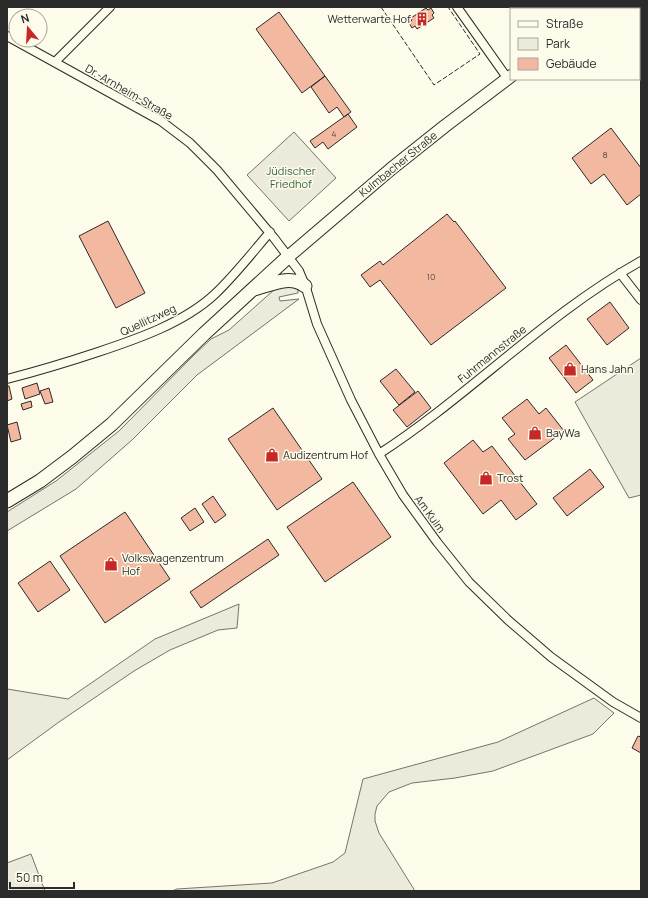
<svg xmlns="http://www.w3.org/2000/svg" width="648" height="898" viewBox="0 0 648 898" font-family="Manrope,sans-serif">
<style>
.green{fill:#ecebdb;stroke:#74746e}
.building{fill:#f2b8a0;stroke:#2b2b2b}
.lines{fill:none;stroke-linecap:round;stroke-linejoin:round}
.minor-casing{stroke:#2b2b2b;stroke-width:10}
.primary-casing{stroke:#2b2b2b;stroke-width:14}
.trunk-casing{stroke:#2b2b2b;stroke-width:15}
.minor{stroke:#fdfbea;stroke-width:8}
.primary{stroke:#fdfbea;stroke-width:12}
.trunk{stroke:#fdfbea;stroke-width:13}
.fence{stroke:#2b2b2b;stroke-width:1;stroke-dasharray:5 2;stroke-linecap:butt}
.labels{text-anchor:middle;stroke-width:3;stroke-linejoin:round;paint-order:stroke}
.number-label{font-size:9px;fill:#5d4e48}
.poi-label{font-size:11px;fill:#2b2b2b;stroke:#fdfbea;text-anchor:start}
.street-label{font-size:11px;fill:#2b2b2b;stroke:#fdfbea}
.park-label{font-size:11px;fill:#34623c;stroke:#fdfbea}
</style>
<rect width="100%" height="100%" fill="#fdfbea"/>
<path class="green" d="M294,132L336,178L289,221L247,175Z
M285,283L298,289V293L279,297L280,301L299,299L197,375L132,440L76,489L7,531V512L56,481L119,431L194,355L211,339L229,330L275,289Z
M641,358V495L629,498L575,402Z
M239,604L237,628L218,630L170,650L134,671L59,722L7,760V689L68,699L155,639Z
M594,698L614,713L593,734L493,771L455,778L412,783L389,792L377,806L375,814V821L379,833L415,891H172L177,889L272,883L333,862L345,853L363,779L498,742Z
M31,854L45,891H7V863Z"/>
<path class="building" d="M426,8L428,10L431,8L434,13L432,15L434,18L417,29L415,26L412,28L409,23L412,20L411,18Z
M279,12L325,76L302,93L256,29Z
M641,19V52L639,49V21Z
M325,76L351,112L344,117L337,107L329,113L311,87Z
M348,114L357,127L328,149L323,142L315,148L310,141Z
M611,128L641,168V194L627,205L604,174L591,184L572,158Z
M447,214L454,222L455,221L506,288L431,345L380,280L370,287L361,275L380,261L383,265Z
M108,221L145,293L116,308L79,236Z
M610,302L629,328L607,345L587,319Z
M566,345L593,380L576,393L549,358Z
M396,369L415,392L399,405L380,381Z
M37,383L40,394L25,399L22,388Z
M7,386H9L12,399L7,401Z
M49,388L53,402L45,404L40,391Z
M418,391L431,408L407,427L393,410Z
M527,399L539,414L546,408L564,431L525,460L508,439L515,434L502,418Z
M31,401L32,407L23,410L21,404Z
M273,408L322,479L277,510L228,439Z
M17,422L21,439L11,442L7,425Z
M473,440L483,452L492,446L537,504L516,520L501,500L483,514L444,463Z
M590,469L604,487L567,516L553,498Z
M353,482L391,537L325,582L287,527Z
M213,496L226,515L215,523L202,504Z
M195,508L204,522L190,531L181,518Z
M125,512L170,579L105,623L60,556Z
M268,539L279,555L201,608L190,592Z
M50,561L70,590L38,612L18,583Z
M638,736L641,737V753L632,748Z"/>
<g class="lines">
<g class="minor-casing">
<path id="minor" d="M457,7L508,79
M7,36L161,121L190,143L217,170L274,238L299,271L306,288L317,324L351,400L379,454L403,495L437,542L469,582L508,620L551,657L613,702L641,718
M55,62L110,7
M620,273L641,300
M7,379C38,371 68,362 98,352C137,339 184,323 215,294C235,275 252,253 270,232
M379,454C470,395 546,314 641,261"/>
</g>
<g class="primary-casing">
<path id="primary" d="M599,9L602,7
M289,256L391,169L445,126L511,76"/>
</g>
<g class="trunk-casing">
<path id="trunk" d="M254,289C270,285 290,274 305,286
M7,501L40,481L72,457L112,424L204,334L289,256"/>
</g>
<use href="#minor" class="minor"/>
<use href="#primary" class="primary"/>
<use href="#trunk" class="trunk"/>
<path class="fence" d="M381,7L434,85L480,54L448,7"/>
</g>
<defs>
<g id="building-bare" transform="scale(1.08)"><path d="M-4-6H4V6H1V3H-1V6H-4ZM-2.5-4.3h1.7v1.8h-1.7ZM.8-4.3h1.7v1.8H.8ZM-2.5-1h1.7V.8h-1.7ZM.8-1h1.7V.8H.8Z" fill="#c62828" stroke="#fdfbea" stroke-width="2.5" paint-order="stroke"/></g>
<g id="shop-bare" transform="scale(1.08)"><path d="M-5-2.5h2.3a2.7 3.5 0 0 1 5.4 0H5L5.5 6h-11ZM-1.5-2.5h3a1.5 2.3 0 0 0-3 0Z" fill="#c62828" stroke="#fdfbea" stroke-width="2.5" paint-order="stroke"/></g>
</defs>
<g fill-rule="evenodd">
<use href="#building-bare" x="422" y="19"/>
<use href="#shop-bare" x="570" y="369"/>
<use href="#shop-bare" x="535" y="433"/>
<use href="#shop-bare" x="272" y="455"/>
<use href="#shop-bare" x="486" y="478"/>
<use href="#shop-bare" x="111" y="564"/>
</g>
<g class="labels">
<g class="number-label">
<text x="334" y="137">4</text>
<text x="605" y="158">8</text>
<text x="431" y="280">10</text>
</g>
<g class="poi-label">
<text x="411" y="23" text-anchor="end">Wetterwarte Hof</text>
<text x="581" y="373">Hans Jahn</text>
<text x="546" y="437">BayWa</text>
<text x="283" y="459">Audizentrum Hof</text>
<text x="497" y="482">Trost</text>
<text x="122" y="562">Volkswagenzentrum<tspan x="122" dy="13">Hof</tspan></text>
</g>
<g class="street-label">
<text transform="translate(129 92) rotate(30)" y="4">Dr.-Arnheim-Straße</text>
<text transform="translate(398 164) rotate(-39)" y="4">Kulmbacher Straße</text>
<text transform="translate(148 320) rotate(-25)" y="4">Quellitzweg</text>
<text transform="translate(492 354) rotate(-39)" y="4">Fuhrmannstraße</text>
<text transform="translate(430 514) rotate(54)" y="4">Am Kulm</text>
</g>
<g class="park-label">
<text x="291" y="175">Jüdischer<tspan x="291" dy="13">Friedhof</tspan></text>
</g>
</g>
<rect width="648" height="898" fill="none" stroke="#2b2b2b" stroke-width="16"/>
<rect x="510" y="8" width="130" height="72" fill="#fdfbea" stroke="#a9a89e"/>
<rect x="518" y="21" width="20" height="6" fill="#fdfbea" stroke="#a9a89e"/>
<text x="546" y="28" font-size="12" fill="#2b2b2b">Straße</text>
<rect x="518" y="38" width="20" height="12" fill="#ecebdb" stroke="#a9a89e"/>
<text x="546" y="48" font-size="12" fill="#2b2b2b">Park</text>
<rect x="518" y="58" width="20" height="12" fill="#f2b8a0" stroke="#a9a89e"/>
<text x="546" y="68" font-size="12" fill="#2b2b2b">Gebäude</text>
<g transform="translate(28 28) rotate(342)"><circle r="19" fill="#fdfbea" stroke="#a9a89e"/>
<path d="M0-3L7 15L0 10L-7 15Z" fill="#c62828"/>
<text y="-6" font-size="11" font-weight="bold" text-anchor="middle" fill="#2b2b2b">N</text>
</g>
<path d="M10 882v6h64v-6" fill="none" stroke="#2b2b2b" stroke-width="2"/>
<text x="16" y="882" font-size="12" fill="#2b2b2b" stroke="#fdfbea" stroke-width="3" paint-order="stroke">50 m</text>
</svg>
